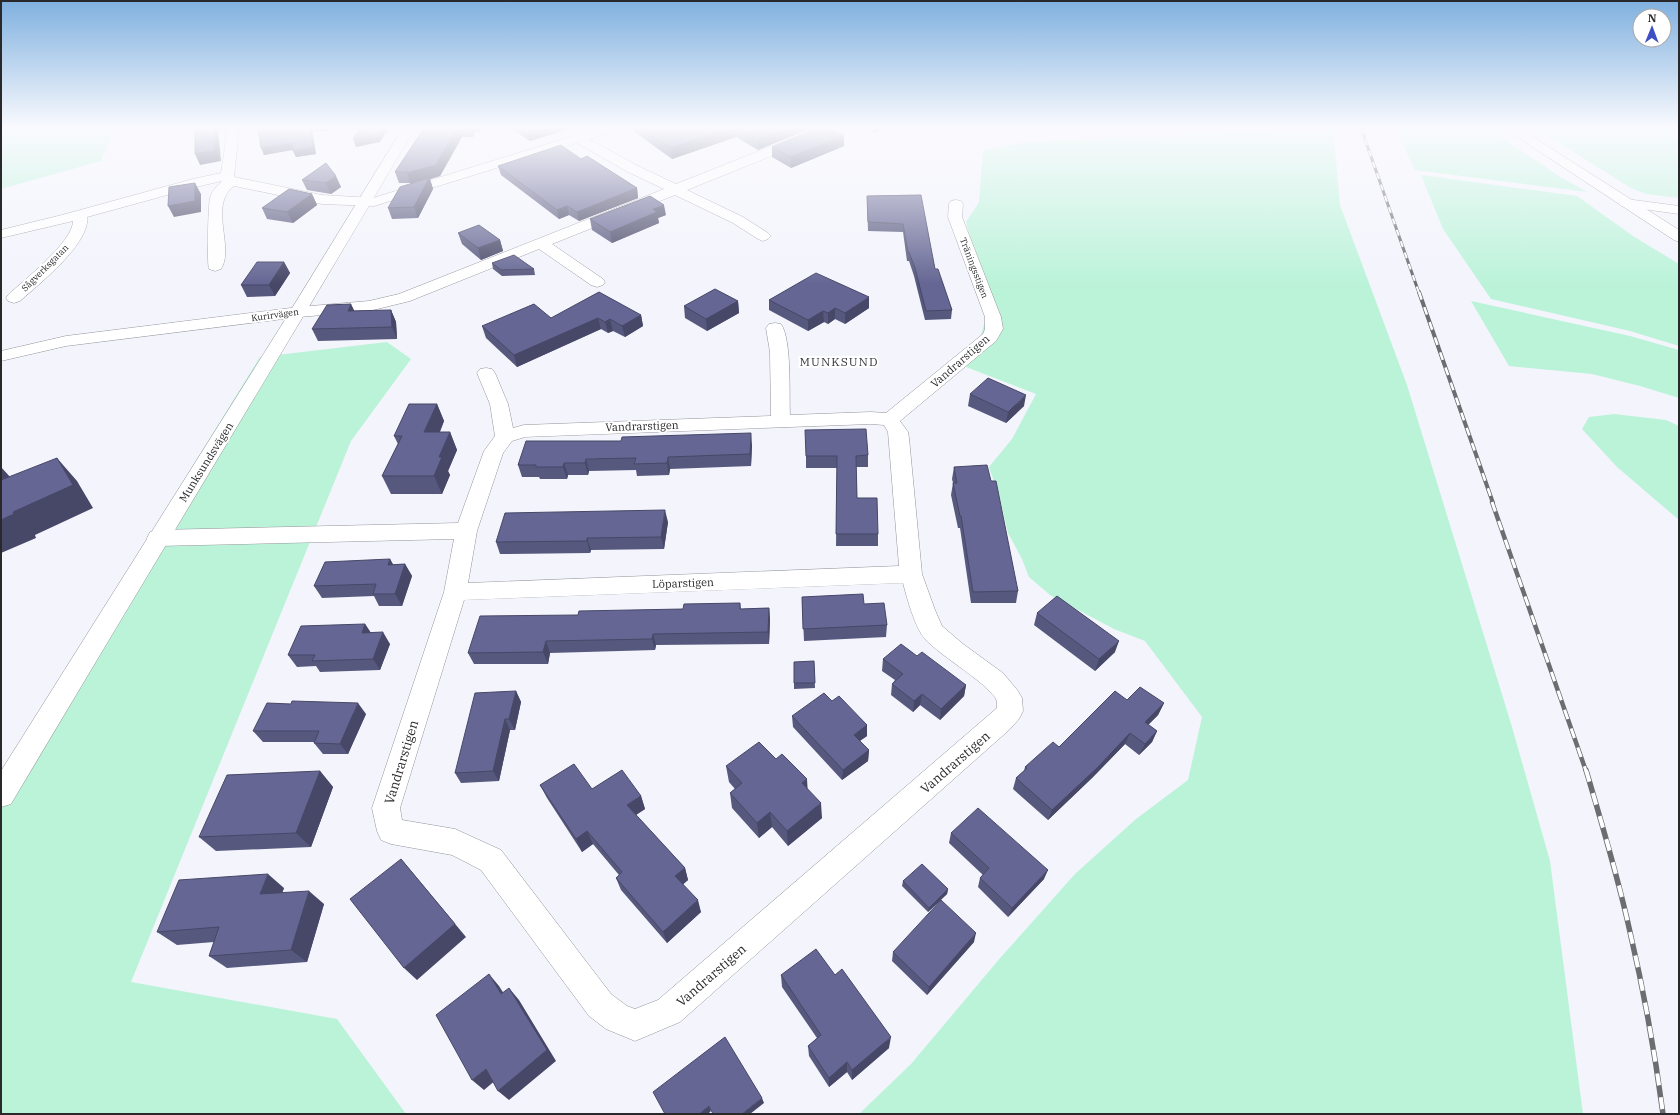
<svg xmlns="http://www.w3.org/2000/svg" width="1680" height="1115" viewBox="0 0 1680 1115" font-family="'IBM Plex Serif',serif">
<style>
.green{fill:#bbf3d9}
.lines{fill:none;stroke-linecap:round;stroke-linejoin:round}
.street-casing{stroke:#93949b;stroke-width:1}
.secondary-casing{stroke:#93949b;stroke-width:1}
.street{fill:#fff;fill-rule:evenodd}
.secondary{fill:#fff;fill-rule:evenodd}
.rail-far3-casing{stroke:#6c6c71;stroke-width:3}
.rail-far2-casing{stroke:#6c6c71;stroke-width:4}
.rail-far1-casing{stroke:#6c6c71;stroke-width:4.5}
.rail-casing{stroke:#6c6c71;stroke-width:5.5}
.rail-far3{stroke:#fff;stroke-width:2;stroke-dasharray:6;stroke-linecap:butt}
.rail-far2{stroke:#fff;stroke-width:2.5;stroke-dasharray:8;stroke-linecap:butt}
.rail-far1{stroke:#fff;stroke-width:3;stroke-dasharray:10;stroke-linecap:butt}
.rail{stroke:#fff;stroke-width:4;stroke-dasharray:12;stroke-linecap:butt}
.wall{fill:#57587e}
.shaded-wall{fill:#474767}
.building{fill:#656693;stroke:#474767}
.labels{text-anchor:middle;stroke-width:4;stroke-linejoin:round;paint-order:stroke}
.far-street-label{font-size:9px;fill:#29292c;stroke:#fff}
.street-label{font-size:11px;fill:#29292c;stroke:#fff}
.neighbourhood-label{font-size:12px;letter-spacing:1px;fill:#37383e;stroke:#fff}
.near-street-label{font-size:13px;fill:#29292c;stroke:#fff}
</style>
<rect width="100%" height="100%" fill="#f3f4fc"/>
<path class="green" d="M1,128H115L101,161L1,189Z
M1333,128L1340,205L1407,385L1512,727L1550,861L1583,1114H859L911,1064L1001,957L1075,874L1136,819L1188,780L1202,717L1145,641L1114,629L1050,595L1029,577L1022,559L1008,533L1000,499L989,467L1012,439L1036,394L961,365L977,349L989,308L966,222L979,202L983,151L1025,142Z
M1395,128H1488L1557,175L1587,192L1415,170Z
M1535,128H1669L1679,142V198L1646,194L1631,188Z
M1421,175L1577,196L1633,236L1679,264V346L1630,331L1491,299L1443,229Z
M1471,301L1630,336L1679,350V398L1640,386L1592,374L1509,366Z
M387,342L411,359L351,441L131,982L337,1019L406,1114H1V776L260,357Z
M1614,414L1666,420L1679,426V520L1617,467L1582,429L1589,417Z"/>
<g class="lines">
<g class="street-casing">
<path id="street" d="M227,128H239L234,177L322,195L373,198L599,128H619L617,131L589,139L638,166L676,184L817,128H835L833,131L687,190L743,217L768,233L771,236L768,239L763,241L758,239L733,223L675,195L552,244L603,279L605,282L603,285L597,287L591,285L539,249L410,301L369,311L299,317L66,346L1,361V351L66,336L299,307L369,301L399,294L664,189L628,172L577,143L374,206L322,204L234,186C208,205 235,248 221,269L215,271L209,269C207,266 208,206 210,198C212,191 217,186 222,181L200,186L87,217C91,243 38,285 20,301L14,303L8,301L6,298L8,295C24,280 73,242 73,221L1,238V230L62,215L193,179L221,173L225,147Z
M1626,199L1679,206V214L1621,206L1619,203L1621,200Z
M956,200L961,201L963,204L962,217L1001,317L1003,329L996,341L900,421L908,432L909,438L922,574L935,610L942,626L963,644L1003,673L1018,691L1022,698L1023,711L1019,719L1009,730L680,1022L635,1041L606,1029L589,1016L481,870L452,855L391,844L381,840L377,831L372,808L444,592L454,539L158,546L150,544L147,538L150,532L158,530L458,523L484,451L495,436L490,404L477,373L480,369L486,368L492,369L495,373L508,404L513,428L524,425L771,416L770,352L766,328L769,324L775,323L781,324C792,340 789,395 790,415L871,412L886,413L983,334L985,329V317L948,217L949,204L951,201ZM871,424L884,425L888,432L899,566L468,583L477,531L503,453L512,441L525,437ZM903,583C907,598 915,628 925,639C940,656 991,685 997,701C997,703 997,706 997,708L658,1000L635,1009L627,1006L611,994L501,850L455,829L402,820L400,808L464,600Z"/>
</g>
<g class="secondary-casing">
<path id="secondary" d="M403,128H415C282,354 145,578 11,804L1,807V771L278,331Z
M1504,128H1519L1679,230V242L1674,240Z"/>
</g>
<use href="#street" class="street"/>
<use href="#secondary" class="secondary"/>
<g class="rail-far3-casing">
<path id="rail-far3" d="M1361,128L1419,293"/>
</g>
<g class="rail-far2-casing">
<path id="rail-far2" d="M1419,292L1493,503"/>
</g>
<g class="rail-far1-casing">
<path id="rail-far1" d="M1492,502L1586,771"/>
</g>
<g class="rail-casing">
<path id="rail" d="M1586,770C1602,824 1618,877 1630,932C1644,992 1655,1053 1663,1114"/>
</g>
<use href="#rail-far3" class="rail-far3"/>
<use href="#rail-far2" class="rail-far2"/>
<use href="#rail-far1" class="rail-far1"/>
<use href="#rail" class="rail"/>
</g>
<path class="wall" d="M258,128H329L330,131H312L316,154L296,157L293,150L264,155Z
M424,128H481L479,132H475L473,137H462L440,176L430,179L433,189L418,218L392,219L388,208L411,184V183H399L395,172Z
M510,128H572L530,141Z
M629,128H807V130L758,150L736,137L672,159Z
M844,146L791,168L772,157V147Z
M581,159L637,188L638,198L579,221L569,215L559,219L501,175L498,166Z
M326,163L341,187L331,194L307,190L302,180Z
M312,194L317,205L293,223L267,219L262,208Z
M921,195L935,269L952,310L951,319L925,320L914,276L909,261H907L903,232L868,231L867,196Z
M666,215L658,218L659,223L612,243L592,230L590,219Z
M458,233L500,240L503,251L481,260L462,244Z
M284,262L290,273L275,296L247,297L241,285Z
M492,263L534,269L535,275L502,276L493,269Z
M769,300L869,308L845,324L835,319L828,324L824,322L808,331L769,310Z
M738,301L739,313L707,331L685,318L684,306Z
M391,310L396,322L397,339L318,341L312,329Z
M641,315L643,326L625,337L613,331L608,333L601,329L517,367L486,338L482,326L551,318Z
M970,394L1024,406L1006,423L968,406Z
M437,404L444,421L440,432H450L457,450L448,471L450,475L442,494H391L382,476L398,444L394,436Z
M752,445L751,466L670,469L669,475L637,476L636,470L589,471L588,475H568L567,479H540L539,477H522L518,465Z
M868,455V467H856L857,498L878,534V546H836L837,468H806V456Z
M954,467L1018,591L1016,603H971L960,528H958L951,495L953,483L952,479Z
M668,522L664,549L591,550L590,553L500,554L496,542Z
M390,559L393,565L405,564L412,576L402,606H379L374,596L322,598L314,586Z
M802,597L864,604L887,625L886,637L804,641Z
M740,603L741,609L769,608L770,620L769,644L656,645L655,650L550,653L548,664H474L468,653L578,615L683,609Z
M1037,613L1115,652L1095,671L1034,625Z
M365,624L371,633L390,644L380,670L320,672L316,666L297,667L288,655Z
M917,656L966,685L964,696L940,720L920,705L913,712L891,695L892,684L895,680L882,671L883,659Z
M814,661L815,688L794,689V683Z
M516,691L521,702L515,730H510L499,781L461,783L455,773Z
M832,701L867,725V736L860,741L869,750L868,761L842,780L793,727L792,716Z
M1164,703L1158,715L1148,725L1157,731L1152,742L1139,755L1125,744L1093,777L1048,820L1013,789L1016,778L1024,771L1025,767L1059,747Z
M366,714L348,754H323L314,743V742H263L253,731Z
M776,759L807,779V789L822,818L788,846L772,827L759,838L732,808L730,793L735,789L729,782L726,766Z
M320,771L333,787L311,847L216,851L199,837Z
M540,785L592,789L641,796L645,809L636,815L685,868L688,880L683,884L701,912L667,943L621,890L616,878L619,875L593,844L582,852L547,798Z
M951,833L1044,879L1008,917L978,887L980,878L983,875L949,843Z
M903,881L948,889L947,894L928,912L902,886Z
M284,888L282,893L324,904L307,962L227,968L209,956L214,942L177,945L157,932Z
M974,942L927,995L892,961L893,952Z
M781,975H835L889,1048L852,1080L847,1072L829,1087L809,1056L808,1046L817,1038L782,987Z"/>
<path class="shaded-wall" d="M214,128H220L218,129L221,161L200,165L195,154Z
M310,128H311L312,131L316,154L296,157L293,151Z
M382,128H389L380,142L356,147L353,139Z
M457,128H459L462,137L440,176L430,179L433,189L418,218L414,207L411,185L407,173Z
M470,128H474L475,132L473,137Z
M477,128H481L479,132Z
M536,128H572L530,141L528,131Z
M730,128H735L736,137L672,159L671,148Z
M785,128H807V130L758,150V139Z
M873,128H885L873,133Z
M844,135V146L791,168V157Z
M292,143L295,149L264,155L261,148Z
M336,176L341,187L331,194L326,183Z
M195,183L201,194V212L174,217L168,206Z
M637,188L638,198L579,221L577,212Z
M312,194L317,205L293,223L287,212Z
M664,205L666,215L658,218L659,223L612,243L610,232L653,209Z
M567,206L569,215L559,219L557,210Z
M500,240L503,251L481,260L478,248Z
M284,262L290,273L275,296L269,285Z
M869,297V308L845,324V313Z
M738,301L739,313L707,331L706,319Z
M351,304L357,316L348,311Z
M835,308V319L828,324V313Z
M391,310L396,322L397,339L392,327Z
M823,311L824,322L808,331V320Z
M641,315L643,326L625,337L622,326Z
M598,318L601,329L517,367L514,355Z
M610,319L613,331L608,333L605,322Z
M1026,395L1024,406L1006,423L1008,412Z
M437,404L444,421L432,450L424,432Z
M450,432L457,450L448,471L450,475L442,494L434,476L439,457Z
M751,433L752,445L751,466L750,454Z
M668,457L670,469L669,475L667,463Z
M57,458L77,481L93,508L35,535L36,538L1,553V520L13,512Z
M586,459L589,471L588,475L585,463Z
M564,463L568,475L567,479L563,467Z
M1,467L11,478L1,491Z
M665,510L668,522L664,549L661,537Z
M587,538L591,550L590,553L587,541Z
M390,559L397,571L388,565Z
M405,564L412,576L402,606L395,594Z
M769,608L770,620L769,644L768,632Z
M365,624L373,636L362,633Z
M383,632L390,644L380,670L373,659Z
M653,634L656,645L655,650L652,639Z
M546,641L550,653L548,664L543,652Z
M1119,641L1115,652L1095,671L1099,659Z
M966,685L964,696L940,720L941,709Z
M516,691L521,702L515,730L509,719Z
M922,694L920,705L913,712L914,701Z
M358,703L366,714L348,754L340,744Z
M1164,703L1158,715L1140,733L1145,722Z
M505,719L510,730L499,781L493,771Z
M867,725V736L853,745L854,735Z
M1157,731L1152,742L1139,755L1145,744Z
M1130,733L1125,744L1093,777L1048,820L1052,810Z
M869,750L868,761L842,780L843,770Z
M320,771L333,787L311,847L296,833Z
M807,779L808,795L802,783Z
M641,796L645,809L631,818L627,805Z
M821,803L822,818L788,846L787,831Z
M770,812L772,827L759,838L757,823Z
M587,831L593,844L582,852L576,839Z
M401,859L466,937L417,980L404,968Z
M685,868L688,880L679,888L675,876Z
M1048,870L1044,879L1008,917L1012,908Z
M268,874L284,888L277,908L260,894Z
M948,889L947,894L928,912L929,908Z
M309,891L324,904L307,962L291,950Z
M698,900L701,912L667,943L663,932Z
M976,933L974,942L927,995L929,987Z
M489,974L499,986L511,1005L501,994Z
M509,988L519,1000L556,1061L509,1100L498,1091Z
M891,1037L889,1048L852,1080V1070Z
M847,1062V1072L829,1087V1078Z
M486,1069L497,1079L484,1090L472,1080Z
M762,1098L764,1103L750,1114H742Z
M709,1106L711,1111L708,1114H699Z"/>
<path class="building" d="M195,128H214L215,150L195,154Z
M258,128H310L313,147L293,151L292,143L261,148Z
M360,128H382L378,135L353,139Z
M424,128H457L436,165L407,173L408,172H395Z
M524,128H536L528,131Z
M642,128H730L671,148Z
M738,128H785L758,139Z
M818,128H827L844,135L791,157L772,147Z
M561,145L581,159L587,156L637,188L577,212L567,206L557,210L498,166Z
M326,163L336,176L326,183L302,180Z
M429,178L414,207L388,208L400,187Z
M195,183V201L168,206L169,187Z
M289,189L312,194L287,212L262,208Z
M921,195L935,269H938L952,310L926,311L915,268L909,252H908L903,224L868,222L867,196Z
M650,196L664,205L653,209L657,212L610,232L590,219Z
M479,225L500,240L478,248L458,233Z
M514,255L534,269L501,270L492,263Z
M257,262H284L269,285H241Z
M816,273L869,297L845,313L835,308L828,313L823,311L808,320L769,300Z
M715,289L738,301L706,319L684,306Z
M599,292L641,315L622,326L610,319L605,322L598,318L514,355L482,326L534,304L551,318Z
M351,304L348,311L391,310L392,327L312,329L327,305Z
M988,378L1026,395L1008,412L970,394Z
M409,404H437L424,432H450L439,457H442L434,476H382L402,436H394Z
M866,429L868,455L856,456L857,498H877L878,534H836L837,456H806L805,430Z
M751,433L750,454L668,457L667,463L634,464L636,458L586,459L585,463H564L563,467H536V465H518L526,441H621L622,437Z
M57,458L73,485L13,512L14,514L1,520V480Z
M987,465L991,481H996L1018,591L973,592L961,516H960L953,483H957L954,467Z
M665,510L661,537L587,538V541L496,542L505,513Z
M390,559L388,565L405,564L395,594H373L376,584L314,586L325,562Z
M863,594L864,604L884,603L887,625L803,629L802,597Z
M1057,596L1119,641L1099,659L1037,613Z
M740,603V609L769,608L768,632L653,634L652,639L546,641L543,652L468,653L480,616L578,615L579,611L683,609L684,604Z
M365,624L362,633L383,632L373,659L312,661L315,655H288L301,626Z
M901,644L917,656L922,652L966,685L941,709L922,694L914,701L892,684L903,674L883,659Z
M814,661L815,683H794V662Z
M1140,687L1164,703L1145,722L1157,731L1145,744L1130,733L1098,767L1052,810L1016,778L1027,768L1025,767L1053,742L1059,747L1115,691L1127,700Z
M516,691L509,719H505L493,771L455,773L475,693Z
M824,693L832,701L839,696L867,725L854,735L869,750L843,770L792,716Z
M292,701L358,703L340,744L314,743L319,731H253L267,703L291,704Z
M759,742L776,759L782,754L807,779L802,783L821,803L787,831L770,812L757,823L730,793L742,783L726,766Z
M574,764L592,789L622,770L641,796L627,805L685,868L675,876L698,900L663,932L616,878L622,872L587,831L576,839L540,785Z
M320,771L296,833L199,837L227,775Z
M978,808L1048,870L1012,908L980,878L989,868L951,833Z
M401,859L455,924L404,968L350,899Z
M922,864L948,889L929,908L903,881Z
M268,874L260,894L309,891L291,950L209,956L219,927L157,932L179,880Z
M941,900L976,933L929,987L893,952Z
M816,949L835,975L842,969L891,1037L852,1070L847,1062L829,1078L808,1046L821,1035L781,975Z
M489,974L501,994L509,988L547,1050L498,1091L486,1069L472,1080L436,1015Z
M725,1037L762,1098L742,1114H713L709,1106L699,1114H665L653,1092Z"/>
<linearGradient id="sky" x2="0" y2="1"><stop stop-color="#7fb0df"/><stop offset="0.45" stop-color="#fafafe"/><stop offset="1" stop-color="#fafafe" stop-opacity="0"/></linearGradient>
<rect width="1680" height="284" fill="url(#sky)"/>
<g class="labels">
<g class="far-street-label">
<text transform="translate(45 268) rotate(-45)" y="3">Sågverksgatan</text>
<text transform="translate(974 268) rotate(69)" y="3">Träningsstigen</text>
<text transform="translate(275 315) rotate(-8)" y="3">Kurirvägen</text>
</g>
<g class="street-label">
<text transform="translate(960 361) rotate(-41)" y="4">Vandrarstigen</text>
<text transform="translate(642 426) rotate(-2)" y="4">Vandrarstigen</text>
<text transform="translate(206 462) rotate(-58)" y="4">Munksundsvägen</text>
<text transform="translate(683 583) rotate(-2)" y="4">Löparstigen</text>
</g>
<g class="neighbourhood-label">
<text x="839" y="366">MUNKSUND</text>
</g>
<g class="near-street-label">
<text transform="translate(401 762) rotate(-73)" y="5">Vandrarstigen</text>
<text transform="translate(955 762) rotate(-41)" y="5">Vandrarstigen</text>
<text transform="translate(711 975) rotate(-41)" y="5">Vandrarstigen</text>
</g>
</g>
<rect width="1680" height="1115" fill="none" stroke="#29292c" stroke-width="4"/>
<g transform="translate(1652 28) rotate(1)"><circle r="19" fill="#ffffff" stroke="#a9a9ab"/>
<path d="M0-3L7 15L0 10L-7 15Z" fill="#3d50c3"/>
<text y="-6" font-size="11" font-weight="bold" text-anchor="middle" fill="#29292c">N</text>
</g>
</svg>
